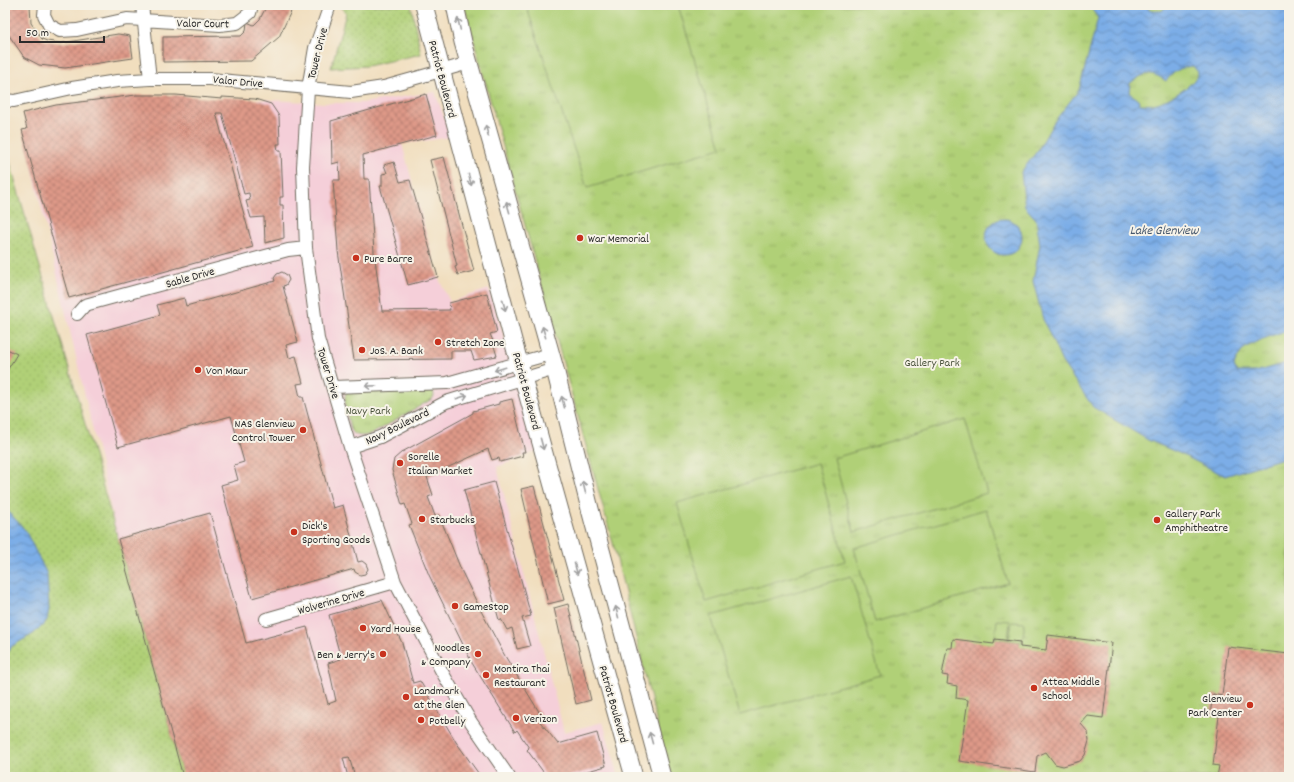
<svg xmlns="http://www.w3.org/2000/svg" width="1294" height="782" viewBox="0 0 1294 782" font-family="Dekko,sans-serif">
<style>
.built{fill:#f5cfd9}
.grass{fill:url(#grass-dots);stroke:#6e7e51}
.park{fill:url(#park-tufts);stroke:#6e7e51}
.pitch{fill:#b0d077;stroke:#6e7e51}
.water{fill:url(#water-waves);stroke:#536c89;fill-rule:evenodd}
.building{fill:url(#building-cross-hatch)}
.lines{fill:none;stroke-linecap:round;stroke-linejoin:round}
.street-casing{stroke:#706a5e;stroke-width:14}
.secondary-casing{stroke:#706a5e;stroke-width:19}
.street{stroke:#fff;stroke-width:12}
.secondary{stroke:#fff;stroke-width:17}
.oneway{stroke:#a0a0a0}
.poi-dot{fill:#c8321e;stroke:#f7f3e8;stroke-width:1.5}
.labels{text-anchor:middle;stroke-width:4;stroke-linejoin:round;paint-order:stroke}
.street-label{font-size:12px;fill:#2b2b2b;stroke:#f7f3e8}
.poi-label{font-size:12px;fill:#2b2b2b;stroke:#f7f3e8;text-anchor:start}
.park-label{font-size:12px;fill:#4c543e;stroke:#f7f3e8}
.water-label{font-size:13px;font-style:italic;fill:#47586d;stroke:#f7f3e8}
</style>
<defs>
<pattern id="grass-dots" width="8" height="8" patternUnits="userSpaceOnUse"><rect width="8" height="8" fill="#b0d077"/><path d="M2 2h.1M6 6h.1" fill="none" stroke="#98b367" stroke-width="1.8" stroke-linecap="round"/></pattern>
<pattern id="park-tufts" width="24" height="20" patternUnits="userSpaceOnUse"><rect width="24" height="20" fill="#b0d077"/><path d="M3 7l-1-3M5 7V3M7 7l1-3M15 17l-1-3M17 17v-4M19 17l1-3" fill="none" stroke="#98b367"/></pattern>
<pattern id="water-waves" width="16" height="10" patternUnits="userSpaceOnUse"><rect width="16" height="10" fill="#7bade7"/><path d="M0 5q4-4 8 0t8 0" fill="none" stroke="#658dbb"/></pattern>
<pattern id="building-cross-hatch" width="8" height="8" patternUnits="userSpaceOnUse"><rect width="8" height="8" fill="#de9988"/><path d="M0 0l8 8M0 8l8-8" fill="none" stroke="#b47d6f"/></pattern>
</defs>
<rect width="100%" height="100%" fill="#f7f3e8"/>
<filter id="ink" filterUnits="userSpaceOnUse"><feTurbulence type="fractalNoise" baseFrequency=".025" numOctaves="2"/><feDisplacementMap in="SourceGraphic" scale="8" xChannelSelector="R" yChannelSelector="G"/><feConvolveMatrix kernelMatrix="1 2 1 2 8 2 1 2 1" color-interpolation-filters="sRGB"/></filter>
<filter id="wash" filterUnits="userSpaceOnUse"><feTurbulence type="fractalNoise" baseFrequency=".012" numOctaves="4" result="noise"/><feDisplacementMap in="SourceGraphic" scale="16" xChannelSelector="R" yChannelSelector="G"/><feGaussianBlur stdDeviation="0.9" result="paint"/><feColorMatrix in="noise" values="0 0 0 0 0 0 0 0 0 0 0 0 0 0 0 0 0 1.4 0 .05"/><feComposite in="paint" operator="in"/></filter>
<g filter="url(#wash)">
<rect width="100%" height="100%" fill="#f1debe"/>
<path class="built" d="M435,92L451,137L402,144L438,277L450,302L489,289L540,450L497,467L564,732L603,722L619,777H183L118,539L30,158L138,110L255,114V99L322,103H362Z"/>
<path class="grass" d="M338,5H411L421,54L367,66L331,68L346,13Z
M5,145L118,539L183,777H5Z"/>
<path class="park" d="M464,5H1289V777H670L613,543Z
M433,389L434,396L432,399L372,434C352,440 350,431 347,414C345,407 344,399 346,392Z"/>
<path class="pitch" d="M526,5H678L721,148L587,188Z
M965,419L987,493L854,532L834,458Z
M817,463L845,561L706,602L677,503Z
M986,509L1008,583L875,622L854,548Z
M851,576L880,675L740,715L711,616Z
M997,620L1010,621L1008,640L995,638Z
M1012,622L1025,623L1022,642L1009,640Z"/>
<path class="water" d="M1089,5H1149L1148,9L1151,11H1162L1167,5H1289V331C1281,331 1252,343 1245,348C1240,353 1236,359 1234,366L1237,372H1255L1289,362V461L1280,459L1225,476L1181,454L1148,440L1093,407L1062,362L1043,319L1033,281L1040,245L1036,219L1025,207L1021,172L1038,150L1054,122L1079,90L1098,18ZM1193,66L1198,72C1196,86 1165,102 1153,104C1149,105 1144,104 1140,104L1138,99L1129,93L1130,83C1145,73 1150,70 1166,81C1174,71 1180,67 1193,66Z
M986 237a18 18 0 1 1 36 0a18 18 0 1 1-36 0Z
M5,508L25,530L47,574L49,609L47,620L43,625L33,634L12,646L5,658Z"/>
<g id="blocks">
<path class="building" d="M5,5H30L31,23L42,39L47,41L61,43L118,34L130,36L133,58L65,68L39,65L24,57L8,34Z
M267,5H294L279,37L251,61L163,62V37L241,36L246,31L247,22L254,25L260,19Z
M426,94L437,135L363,155L364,179H369L374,252L382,311L450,310L449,303L487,293L497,332L490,334L493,341H491V344L493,343L497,356L474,360L471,351H451V359L354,360L338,251L333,180H340L339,162L332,164L331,121Z
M136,95H176L222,99V97L255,99L271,104L279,116L280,144H277L278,151H281L283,197H280V205H283L284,238L265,243L264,217L251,218L246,201L250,200L249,193L244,194L222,113H216L253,247L69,298L22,130L27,129L23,113L56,105Z
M444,157L474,271L458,275L455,267L457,266L430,160Z
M394,162L400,182L410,180L438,277L408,285L380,186H382V174L387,173L384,165Z
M282,272L287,275L289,280L286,285L283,286L298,342L286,345L289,358L296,356L303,383L297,384L300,397H303L333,508L343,505L358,562L362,561L366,564L368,569L365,574L360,575L355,572L354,569L252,598L221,485L238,480L234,465L244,462L231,416L118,447L87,335L160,315L157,305L184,298L186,306L275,281L274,278L277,274Z
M5,348L17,354L5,374Z
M512,399L525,452H522L523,456L500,462L499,458L492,460L488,449L427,477L433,495L428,497L435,516L439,515L462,572L481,611L505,656L541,715L537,718L558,744L597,733L606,766L566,777H547L527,750L529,748L517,730L515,732L472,663L429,575L409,525L412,524L405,504L402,505L392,470L394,459L402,452L473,413V411L499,404V402Z
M494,482L531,616L522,618L530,646L517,649L512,628L507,630L501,619L499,620L464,490Z
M534,486L564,600L548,604L521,489Z
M210,513L246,643L307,627L328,704L336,701L328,663L341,659L329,615L382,600L402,643L413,683L420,681L456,742L481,777H355L349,757L343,758L348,777H183L118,539Z
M568,604L591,700L576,704L554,608Z
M1048,635L1112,643L1103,718L1088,716L1081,724L1088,732L1089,741L1085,755L1080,761L1063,766L1055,764L1046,752L1037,756L1035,772L959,761L968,700L956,698L957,686L947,684L948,676L942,675L947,648H952L953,639L994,644L995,639L1020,642V647L1046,650Z
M1228,647L1289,654V777H1217L1219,766L1213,765L1219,716L1210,715L1213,694L1222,696Z"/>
</g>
</g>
<g filter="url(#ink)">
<use href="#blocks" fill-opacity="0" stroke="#706a5e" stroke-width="1"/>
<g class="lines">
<g class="street-casing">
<path id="street" d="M45,5L44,15L49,25L60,31L77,30L127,19L220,25L237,23L250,13L252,5
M142,5L150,79
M330,5L315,48L308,89L303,167L306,248L318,339L350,447L395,582L442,672L471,722L509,777
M5,100L14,101L72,88L117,81L150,79H210L351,92L384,87L469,63
M77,314L85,305L288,250L306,248
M333,387L447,383L550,354
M350,447L380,437L446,402L555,369
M266,619L395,582"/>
</g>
<g class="secondary-casing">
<path id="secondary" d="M424,5L523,378L634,777
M455,5L463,42L555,369L591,513L662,777"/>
</g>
<use href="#street" class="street"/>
<use href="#secondary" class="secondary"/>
</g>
<defs><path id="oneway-shaft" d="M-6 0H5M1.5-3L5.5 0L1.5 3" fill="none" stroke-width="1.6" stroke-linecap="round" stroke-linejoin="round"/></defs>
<g class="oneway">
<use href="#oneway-shaft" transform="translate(459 24) rotate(-103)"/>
<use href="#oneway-shaft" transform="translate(487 131) rotate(-105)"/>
<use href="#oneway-shaft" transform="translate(470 180) rotate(75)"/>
<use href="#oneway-shaft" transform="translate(508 207) rotate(-106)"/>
<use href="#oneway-shaft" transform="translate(504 305) rotate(75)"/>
<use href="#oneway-shaft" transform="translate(544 332) rotate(-106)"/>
<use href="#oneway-shaft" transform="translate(500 369) rotate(163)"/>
<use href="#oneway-shaft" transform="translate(371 386) rotate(178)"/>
<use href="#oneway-shaft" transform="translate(462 397) rotate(-18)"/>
<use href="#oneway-shaft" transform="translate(563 402) rotate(-104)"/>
<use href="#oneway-shaft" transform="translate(542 444) rotate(75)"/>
<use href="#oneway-shaft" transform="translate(584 487) rotate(-104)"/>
<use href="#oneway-shaft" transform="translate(576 569) rotate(75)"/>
<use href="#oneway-shaft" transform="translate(617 612) rotate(-105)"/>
<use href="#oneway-shaft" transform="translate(651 738) rotate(-105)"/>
</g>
</g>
<g class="poi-dot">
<circle cx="580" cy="238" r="4"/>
<circle cx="356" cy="258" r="4"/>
<circle cx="438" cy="342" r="4"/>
<circle cx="362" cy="350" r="4"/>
<circle cx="198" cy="370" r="4"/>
<circle cx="303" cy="430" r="4"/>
<circle cx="400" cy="463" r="4"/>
<circle cx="422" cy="519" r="4"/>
<circle cx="1157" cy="520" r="4"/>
<circle cx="294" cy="532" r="4"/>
<circle cx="455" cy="606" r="4"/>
<circle cx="363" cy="628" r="4"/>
<circle cx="383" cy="654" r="4"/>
<circle cx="478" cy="654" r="4"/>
<circle cx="486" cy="675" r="4"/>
<circle cx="1034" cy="688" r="4"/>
<circle cx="406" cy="697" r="4"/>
<circle cx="1250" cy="705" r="4"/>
<circle cx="516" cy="718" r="4"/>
<circle cx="421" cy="720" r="4"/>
</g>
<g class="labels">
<g class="street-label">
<text transform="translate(203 23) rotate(1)" y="4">Valor Court</text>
<text transform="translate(317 53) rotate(-76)" y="4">Tower Drive</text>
<text transform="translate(443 79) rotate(75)" y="4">Patriot Boulevard</text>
<text transform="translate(238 81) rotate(5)" y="4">Valor Drive</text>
<text transform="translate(190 277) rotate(-16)" y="4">Sable Drive</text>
<text transform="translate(329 373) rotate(73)" y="4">Tower Drive</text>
<text transform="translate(527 391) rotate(75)" y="4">Patriot Boulevard</text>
<text transform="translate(397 426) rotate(-26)" y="4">Navy Boulevard</text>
<text transform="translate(331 601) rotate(-16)" y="4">Wolverine Drive</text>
<text transform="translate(614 704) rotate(74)" y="4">Patriot Boulevard</text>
</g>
<g class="poi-label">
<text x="588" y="242">War Memorial</text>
<text x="364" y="262">Pure Barre</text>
<text x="446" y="346">Stretch Zone</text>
<text x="370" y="354">JoS. A. Bank</text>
<text x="206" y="374">Von Maur</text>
<text x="295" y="427" text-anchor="end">NAS Glenview<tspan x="295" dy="14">Control Tower</tspan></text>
<text x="408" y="460">Sorelle<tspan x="408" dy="14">Italian Market</tspan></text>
<text x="1165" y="517">Gallery Park<tspan x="1165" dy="14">Amphitheatre</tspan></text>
<text x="430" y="523">Starbucks</text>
<text x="302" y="529">Dick's<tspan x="302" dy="14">Sporting Goods</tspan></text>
<text x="463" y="610">GameStop</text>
<text x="371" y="632">Yard House</text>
<text x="470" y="651" text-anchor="end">Noodles<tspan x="470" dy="14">&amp; Company</tspan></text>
<text x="375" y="658" text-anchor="end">Ben &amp; Jerry's</text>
<text x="494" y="672">Montira Thai<tspan x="494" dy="14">Restaurant</tspan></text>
<text x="1042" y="685">Attea Middle<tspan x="1042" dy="14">School</tspan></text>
<text x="414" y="694">Landmark<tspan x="414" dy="14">at the Glen</tspan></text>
<text x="1242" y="702" text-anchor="end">Glenview<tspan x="1242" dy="14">Park Center</tspan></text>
<text x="524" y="722">Verizon</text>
<text x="429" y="724">Potbelly</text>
</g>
<g class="park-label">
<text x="932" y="366">Gallery Park</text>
<text x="368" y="414">Navy Park</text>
</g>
<g class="water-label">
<text x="1164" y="234">Lake Glenview</text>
</g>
</g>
<rect width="1294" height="782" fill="none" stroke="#f7f3e8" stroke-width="20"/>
<path d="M20 36v6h84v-6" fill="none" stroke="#2b2b2b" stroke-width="2"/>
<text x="26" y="36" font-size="12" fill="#2b2b2b" stroke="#f7f3e8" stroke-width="3" paint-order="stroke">50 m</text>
</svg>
